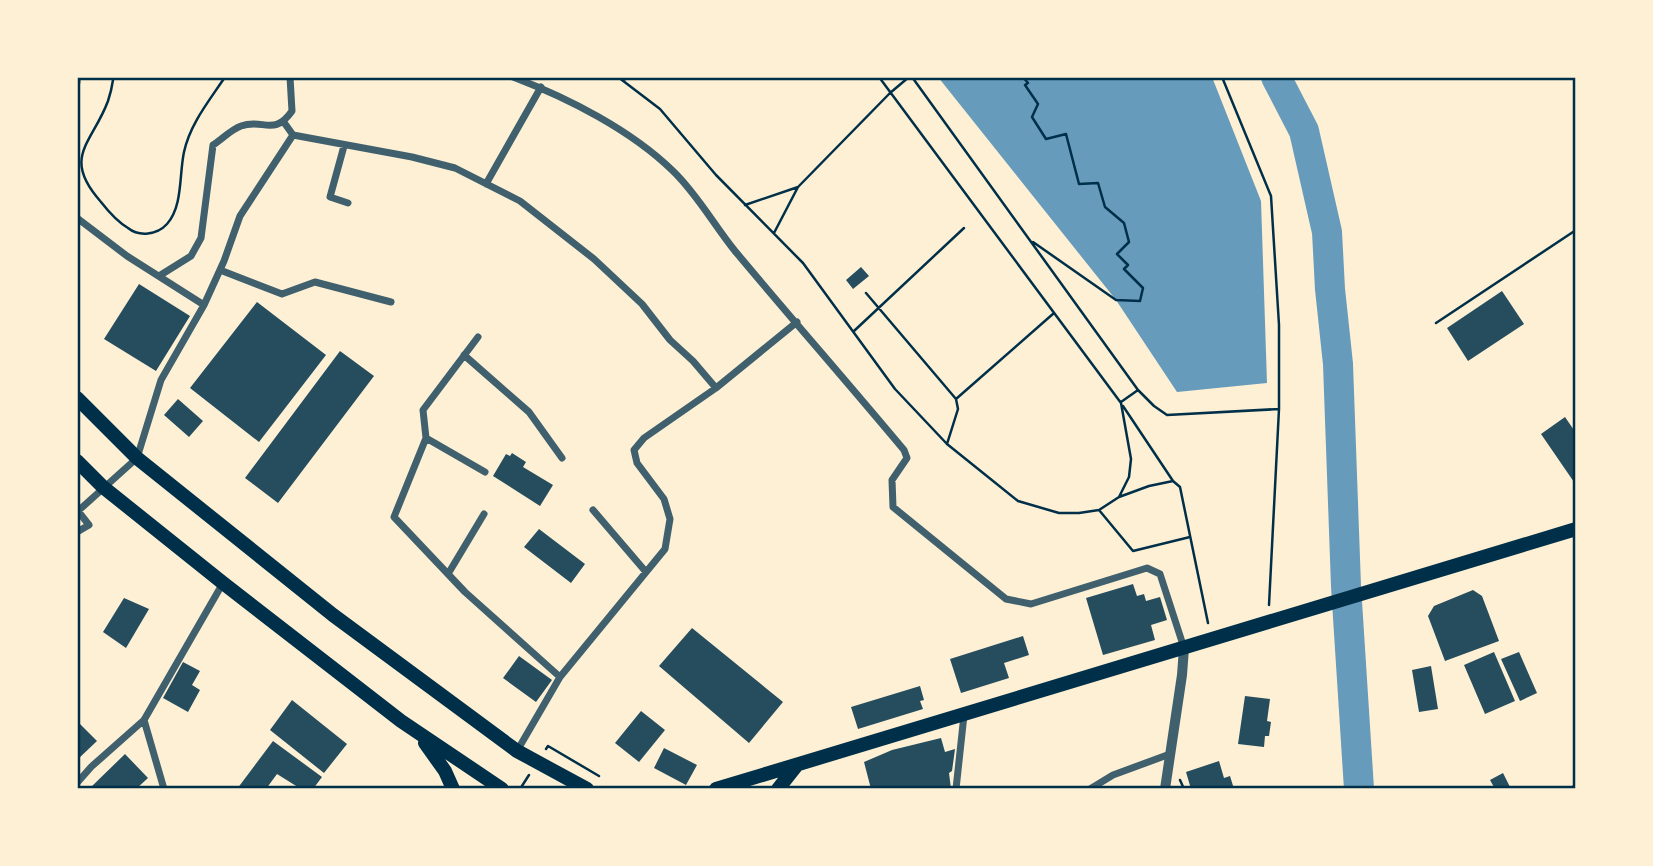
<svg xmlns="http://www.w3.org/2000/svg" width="1653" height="866" viewBox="0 0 1653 866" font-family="'Golos Text',sans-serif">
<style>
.water{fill:#669bbc}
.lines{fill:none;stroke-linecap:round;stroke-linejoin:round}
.river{stroke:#669bbc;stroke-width:30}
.building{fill:#264d5e}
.path{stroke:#003049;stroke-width:2.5}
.minor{stroke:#3f606c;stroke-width:7}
.tertiary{stroke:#3f606c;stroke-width:10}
.primary{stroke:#003049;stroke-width:14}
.trunk{stroke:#003049;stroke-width:14}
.neatline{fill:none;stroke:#003049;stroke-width:2.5}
</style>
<rect width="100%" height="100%" fill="#fdf0d5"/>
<path class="water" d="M938,77H1212L1261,201L1267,383L1177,392L1116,300Z"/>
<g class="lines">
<path class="river" d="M1276,77L1304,131L1327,232L1330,289L1338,364L1346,586L1359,789"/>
</g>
<path class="building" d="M861,267L869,276L853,289L846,280Z
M139,284L190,316L156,371L104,339Z
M1502,291L1524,324L1468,361L1447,328Z
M257,302L326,355L259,442L190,388Z
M340,351L374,376L278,503L245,478Z
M178,399L203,421L189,437L164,415Z
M1565,417L1576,433V485L1541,434Z
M512,453L526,462L523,467L553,485L540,506L493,476L506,454L510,456Z
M539,529L585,564L571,583L524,547Z
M1133,584L1137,596L1144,594L1146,601L1160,597L1167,620L1151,625L1155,640L1103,655L1086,598Z
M1473,590L1482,596L1499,641L1445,661L1428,616L1434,606Z
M124,598L149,609L126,648L103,632Z
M692,628L783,702L749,743L659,666Z
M1023,636L1029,655L1004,663L1009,678L961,693L950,659Z
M1494,652L1515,701L1485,714L1464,665Z
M1519,652L1537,693L1520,701L1501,659Z
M519,656L552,680L536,702L503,678Z
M183,662L200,671L192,685L200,690L188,712L163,698Z
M1431,666L1438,709L1419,712L1412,670Z
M920,686L924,700L920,701L923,709L858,729L851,707Z
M1245,696L1270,699L1267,721L1271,722L1269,736H1265L1264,747L1238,744Z
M292,700L347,744L324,773L270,730Z
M641,711L665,730L639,762L615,743Z
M80,724L97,741L77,760V727Z
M941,738L945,752L955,749L952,771L949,773L951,789H871L864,762L892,750Z
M273,741L322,777L313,789H301L277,774L266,789H237Z
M664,748L697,765L686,785L654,768Z
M125,754L148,778L136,789H89Z
M1219,761L1224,778L1230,776L1234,789H1191L1186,772Z
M1503,773L1511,789H1495L1490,780Z"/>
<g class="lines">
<path class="path" d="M111,77L113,80C112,87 110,95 108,101C92,144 61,157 101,202C108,211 118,222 128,228C139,237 157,235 167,224C183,206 179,175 184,152C190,124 209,101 225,77
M618,77L660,109L716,175L803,263L895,389L947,444L1018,501L1059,513H1079L1099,510L1119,497L1129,477L1131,459L1121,403L879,77
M912,77L1138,390L1154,406L1167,415L1279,409V325L1271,196L1222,77
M1023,77L1028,83L1025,85L1038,104L1032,117L1046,139L1066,134L1079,184L1098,183L1105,207L1124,223L1129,242L1117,254L1128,265L1124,269L1143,288L1140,301L1116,300L1033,242
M623,80L630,77
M745,205L798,187
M774,233L798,187L890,93L909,77
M866,293L956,399
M1436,323L1576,230
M854,331L964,228
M1121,402L1138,390
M1123,406L1173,481L1180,487L1208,623
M947,444L958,409L956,399L1054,313
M1119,497L1149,486L1173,481
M1099,510L1133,551L1190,537
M1269,605L1279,409
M546,749L548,746L599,776
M1180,780L1184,789
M520,789L529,775"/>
<path class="minor" d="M513,77C568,98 631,130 673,171C697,194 714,225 735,251C791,318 848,383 904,450L907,458L892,480L893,507L1006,599L1031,604L1147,568L1160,574L1184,648
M77,79V82
M283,121L293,135L412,157L455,168L520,201L594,259L642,304L670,340L693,361L716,388
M344,146L330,197L348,203
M486,184L541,87
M77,218L127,256L204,305
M220,270L282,294L315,282L391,302
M159,276L191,256L201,238L213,145C222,139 232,129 241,126C263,118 274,137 292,111L290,77
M478,337L423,410L426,438L394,517L465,592L560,677
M464,355L529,412L562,458
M426,438L485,472
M593,510L646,572
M77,532L89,525L78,511L137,458L161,380L204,305L224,261L240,216L293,135
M448,574L484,514
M144,720L164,789
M517,751L560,677L665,549L670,519L664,499L637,463L634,450L644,438L716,388L797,322
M77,783L91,767L144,720L223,583
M956,789L964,715
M1090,789L1113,775L1170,754
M1573,789L1576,788"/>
<path class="tertiary" d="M1165,789L1182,675L1184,648"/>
<path class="primary" d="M716,789L1576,529
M778,789L797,765"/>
<path class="trunk" d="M77,398L137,458L333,615L517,751L587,789
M77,461L103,487L223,583L401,721L502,789
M425,743L445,771L453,789"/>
</g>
<rect width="1653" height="866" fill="none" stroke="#fdf0d5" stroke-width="158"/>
<rect x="79" y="79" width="1495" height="708" class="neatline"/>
</svg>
